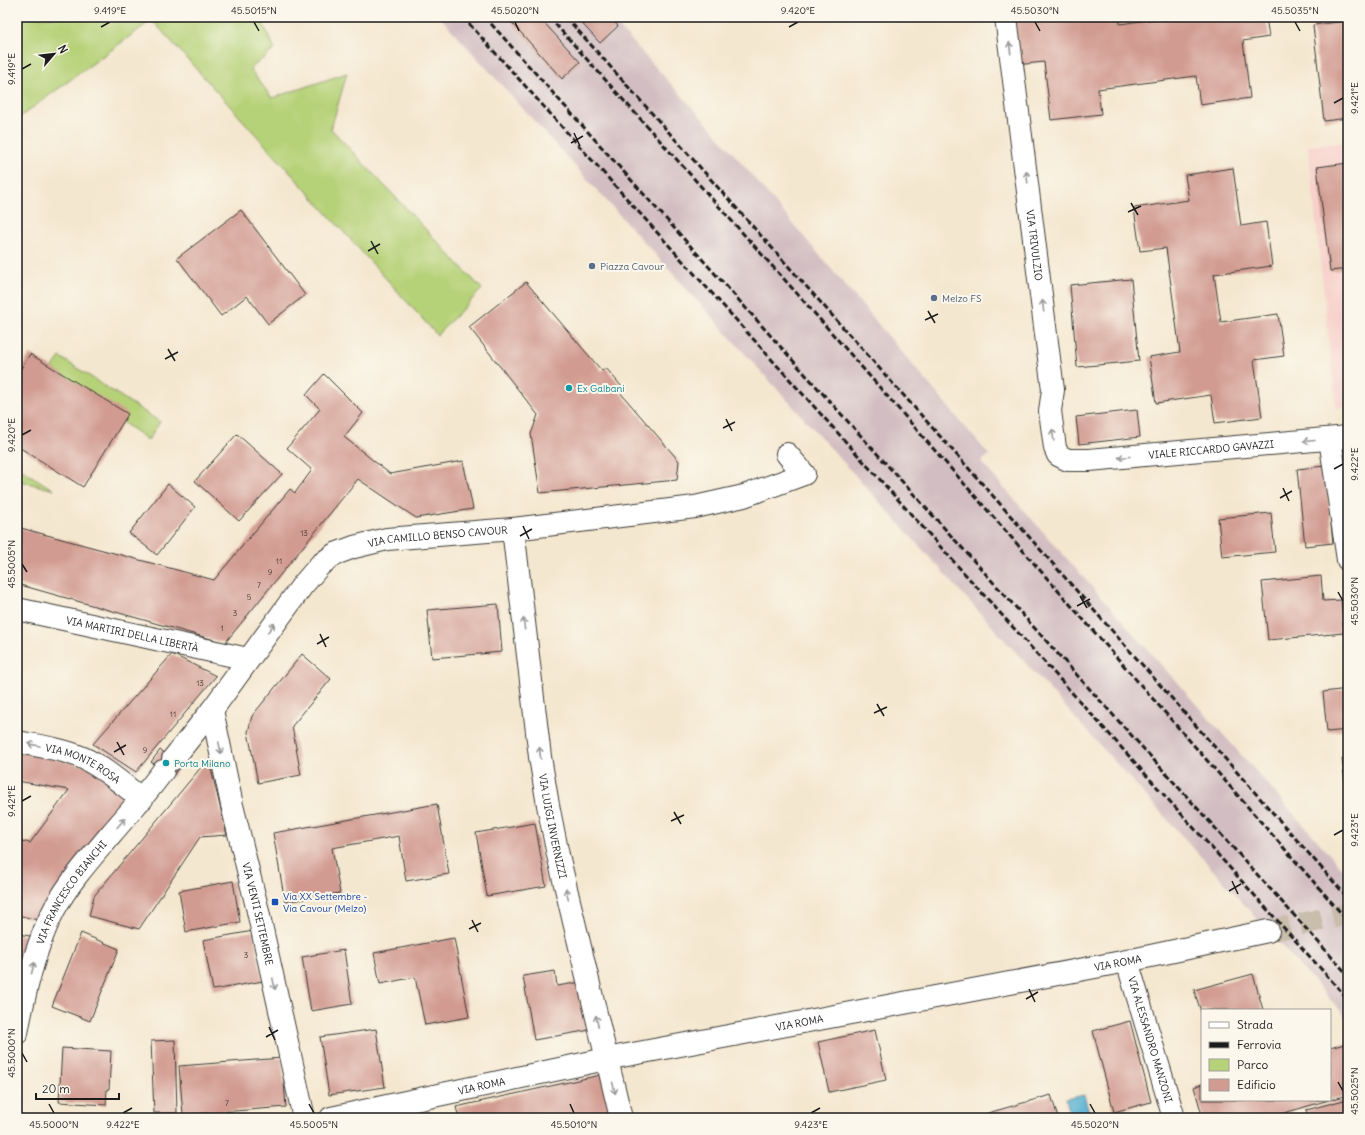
<svg xmlns="http://www.w3.org/2000/svg" width="1365" height="1135" viewBox="0 0 1365 1135" font-family="Delius,sans-serif">
<style>
.built{fill:#f7d0cb}
.industrial{fill:#d2bec2}
.green{fill:#b6d278;stroke:#69774a}
.water{fill:#50adcf;stroke:#366476}
.building{fill:#d29b91}
.lines{fill:none;stroke-linecap:round;stroke-linejoin:round}
.minor-tunnel{stroke:#c9beab;stroke-width:22;stroke-dasharray:22 11;stroke-linecap:butt}
.minor-casing{stroke:#3c3a37;stroke-width:24}
.minor{stroke:#fff;stroke-width:22}
.rail{stroke:#1c1c1c;stroke-width:3;stroke-dasharray:6 3;stroke-linecap:butt}
.oneway{stroke:#999}
.ticks{fill:none;stroke:#1c1c1c;stroke-width:1.5}
.service-dot{fill:#5c6f8a;stroke:#fbf7ec;stroke-width:1.5}
.culture-dot{fill:#0f9aa8;stroke:#fbf7ec;stroke-width:1.5}
.transit-dot{fill:#1a4fb4;stroke:#fbf7ec;stroke-width:1.5}
.labels{text-anchor:middle;stroke-width:4;stroke-linejoin:round;paint-order:stroke}
.number-label{font-size:8px;fill:#4a3c39}
.street-label{font-size:10px;fill:#1c1c1c;stroke:#fbf7ec}
.service-label{font-size:10px;fill:#4e5e75;stroke:#fbf7ec;text-anchor:start}
.culture-label{font-size:10px;fill:#0d838f;stroke:#fbf7ec;text-anchor:start}
.transit-label{font-size:10px;fill:#164399;stroke:#fbf7ec;text-anchor:start}
.neatline{fill:none;stroke:#1c1c1c;stroke-width:1.5}
.ticks-label{font-size:10px;text-anchor:middle;fill:#1c1c1c}
</style>
<rect width="100%" height="100%" fill="#fbf7ec"/>
<filter id="ink" filterUnits="userSpaceOnUse"><feTurbulence type="fractalNoise" baseFrequency=".025" numOctaves="2"/><feDisplacementMap in="SourceGraphic" scale="8" xChannelSelector="R" yChannelSelector="G"/><feConvolveMatrix kernelMatrix="1 2 1 2 8 2 1 2 1" color-interpolation-filters="sRGB"/></filter>
<filter id="wash" filterUnits="userSpaceOnUse"><feTurbulence type="fractalNoise" baseFrequency=".012" numOctaves="4" result="noise"/><feDisplacementMap in="SourceGraphic" scale="16" xChannelSelector="R" yChannelSelector="G"/><feGaussianBlur stdDeviation="0.9" result="paint"/><feColorMatrix in="noise" values="0 0 0 0 0 0 0 0 0 0 0 0 0 0 0 0 0 1.4 0 .05"/><feComposite in="paint" operator="in"/></filter>
<g filter="url(#wash)">
<rect width="100%" height="100%" fill="#f4e7cf"/>
<path class="built" d="M1348,142V406L1336,408L1308,146Z"/>
<path class="industrial" d="M440,17H610L722,140L989,455L981,462L1348,875V1019Z"/>
<path class="green" d="M17,17H260L275,49L250,69L272,98L347,73L331,129L482,289L437,335L152,20L17,119Z
M60,357L160,422L148,440L50,371Z
M17,467L54,490L17,480Z"/>
<path class="water" d="M1084,1095L1091,1118H1071L1066,1099Z"/>
<g id="blocks">
<path class="building" d="M507,17H539L580,62L562,79Z
M576,17H610L618,26L600,43Z
M1030,17H1119L1120,24L1161,18V17H1266L1269,37L1243,41L1250,98L1200,105L1196,76L1098,89L1101,114L1051,120L1044,62L1016,65L1010,20Z
M1348,21V118L1324,121L1313,25Z
M1348,163V269L1330,271L1317,167Z
M1233,168L1241,226L1266,222L1272,266L1214,274L1221,322L1278,314L1284,356L1254,360L1262,417L1215,423L1211,395L1156,403L1149,357L1180,352L1166,248L1140,251L1134,208L1189,200L1185,175Z
M241,210L305,295L268,324L247,296L221,316L177,258Z
M1131,279L1139,361L1077,367L1070,285Z
M526,282L602,371L606,368L622,387L618,390L679,461L677,480L540,493L531,434L538,415L469,327Z
M30,354L128,414L83,487L17,446V375Z
M324,374L363,413L344,437L390,474L463,461L473,509L416,518L358,479L225,643L17,584V527L214,580L290,489L295,493L312,470L287,448L320,409L306,395Z
M1137,410L1140,437L1079,444L1076,417Z
M237,434L282,474L239,521L195,481Z
M1325,466L1333,543L1305,546L1297,469Z
M168,484L195,507L157,555L129,533Z
M1271,513L1275,552L1222,557L1218,518Z
M1321,576L1323,601L1341,600L1344,633L1268,640L1262,582Z
M498,604L502,652L432,658L427,610Z
M172,654L216,676L136,772L93,744Z
M302,654L331,679L292,726L301,775L258,783L248,732L252,716Z
M1348,689V730L1327,732L1323,692Z
M160,750L181,765L172,777L151,762Z
M17,751L88,766L132,798L42,921L17,915V840L30,843L69,790L17,781Z
M1348,758V798H1347L1342,759Z
M202,766L211,769L227,835L200,837L139,929L89,916L94,896Z
M437,804L449,874L406,881L399,836L332,848L340,893L285,902L273,833Z
M535,823L546,886L487,896L476,833Z
M233,881L240,922L186,932L179,891Z
M253,931L263,981L213,990L203,940Z
M81,933L119,949L90,1021L52,1006Z
M17,934L37,937L17,1028Z
M454,938L469,1017L425,1025L415,977L380,984L374,953Z
M344,950L352,1004L311,1011L302,957Z
M555,971L557,986L582,982L590,1030L534,1040L523,976Z
M1253,974L1263,1010H1202V1015L1194,990Z
M1130,1021L1151,1102L1114,1112L1093,1031Z
M376,1029L385,1087L329,1095L320,1037Z
M875,1030L886,1080L829,1092L818,1042Z
M175,1040L177,1113H154L151,1041Z
M1348,1043V1095L1330,1100V1048Z
M62,1048L111,1051L109,1089H107L106,1105L59,1102Z
M282,1058L286,1107L183,1115L179,1066Z
M605,1074L615,1118H459L456,1107Z
M1202,1084V1100H1329L1267,1118H1203L1194,1087Z
M1051,1095L1058,1118H989L988,1113Z
M1348,1099V1118H1308L1306,1110Z"/>
</g>
</g>
<g filter="url(#ink)">
<use href="#blocks" fill-opacity="0" stroke="#3c3a37" stroke-width="1"/>
<g class="lines">
<path class="minor-tunnel" d="M1268,931L1348,914"/>
<g class="minor-casing">
<g id="minor">
<path id="s1" d="M1006,17L1053,390L1050,411L1055,448L1058,455L1068,460H1089L1348,437"/>
<path d="M1330,439L1348,560"/>
<path id="s2" d="M513,529L540,757L548,805L558,855L621,1118"/>
<path id="s3" d="M17,609L248,659"/>
<path id="s4" d="M212,710L232,805L257,907L304,1118"/>
<path id="s5" d="M17,742C39,746 63,749 83,758C105,768 123,785 142,799"/>
<path id="s6" d="M173,759L212,710L302,586L320,565L335,554L354,547L387,539L513,529L695,507L744,496L804,474L787,454"/>
<path id="s7" d="M1127,961L1174,1118"/>
<path id="s8" d="M17,1033C24,994 36,943 55,908C70,881 91,858 111,834C129,813 147,793 163,771"/>
<path id="s9" d="M331,1118L606,1059L1127,961L1268,931"/>
</g>
</g>
<use href="#minor" class="minor"/>
<path class="rail" d="M463,17L1348,999
M485,17L796,364L1348,975
M549,17L809,307L1348,921
M566,17L971,471L1348,898"/>
</g>
<defs><path id="oneway-shaft" d="M-6 0H5M1.5-3L5.5 0L1.5 3" fill="none" stroke-width="1.6" stroke-linecap="round" stroke-linejoin="round"/></defs>
<g class="oneway">
<use href="#oneway-shaft" transform="translate(1010 48) rotate(-97)"/>
<use href="#oneway-shaft" transform="translate(1027 177) rotate(-97)"/>
<use href="#oneway-shaft" transform="translate(1043 306) rotate(-97)"/>
<use href="#oneway-shaft" transform="translate(1053 435) rotate(-98)"/>
<use href="#oneway-shaft" transform="translate(1309 441) rotate(175)"/>
<use href="#oneway-shaft" transform="translate(1124 457) rotate(175)"/>
<use href="#oneway-shaft" transform="translate(524 624) rotate(-97)"/>
<use href="#oneway-shaft" transform="translate(271 628) rotate(-54)"/>
<use href="#oneway-shaft" transform="translate(34 745) rotate(-170)"/>
<use href="#oneway-shaft" transform="translate(220 748) rotate(78)"/>
<use href="#oneway-shaft" transform="translate(540 753) rotate(-97)"/>
<use href="#oneway-shaft" transform="translate(121 823) rotate(-49)"/>
<use href="#oneway-shaft" transform="translate(567 894) rotate(-103)"/>
<use href="#oneway-shaft" transform="translate(33 968) rotate(-75)"/>
<use href="#oneway-shaft" transform="translate(274 984) rotate(78)"/>
<use href="#oneway-shaft" transform="translate(597 1021) rotate(-103)"/>
<use href="#oneway-shaft" transform="translate(614 1088) rotate(76)"/>
</g>
</g>
<path class="ticks" d="M254,22L259,31M515,22L519,31M1035,22L1040,31M1295,22L1300,31M101,27L110,22M789,27L798,22M22,69L31,64M1334,103L1343,98M574,133L580,146M571,143L583,136M1131,203L1138,215M1128,212L1141,206M371,241L378,254M368,251L380,244M928,311L935,323M925,320L938,314M168,349L175,361M165,359L178,352M726,419L732,431M723,428L735,422M22,435L31,430M1334,469L1343,464M1283,488L1289,501M1280,498L1292,491M523,526L529,539M520,536L532,529M22,564L27,572M1338,592L1343,601M1080,596L1087,608M1077,606L1090,599M320,634L326,647M317,644L329,637M877,704L884,716M874,713L887,707M117,742L124,755M114,752L126,745M22,801L31,796M674,812L681,824M671,821L684,815M1334,835L1343,830M1232,881L1238,894M1229,891L1241,884M472,920L478,932M469,929L481,923M1029,989L1035,1002M1026,999L1038,992M269,1027L275,1040M266,1037L278,1030M22,1053L27,1062M1338,1082L1343,1091M49,1104L54,1113M309,1104L314,1113M570,1104L574,1113M1090,1104L1095,1113M123,1113L132,1108M811,1113L820,1108"/>
<g class="service-dot">
<circle cx="592" cy="266" r="4"/>
<circle cx="934" cy="298" r="4"/>
</g>
<g class="culture-dot">
<circle cx="569" cy="388" r="4"/>
<circle cx="166" cy="763" r="4"/>
</g>
<rect class="transit-dot" x="271" y="898" width="8" height="8" rx="2"/>
<g class="labels">
<g class="number-label">
<text x="304" y="536">13</text>
<text x="279" y="564">11</text>
<text x="270" y="575">9</text>
<text x="259" y="588">7</text>
<text x="249" y="600">5</text>
<text x="235" y="616">3</text>
<text x="222" y="631">1</text>
<text x="200" y="686">13</text>
<text x="173" y="717">11</text>
<text x="145" y="753">9</text>
<text x="246" y="958">3</text>
<text x="227" y="1106">7</text>
</g>
<g class="street-label">
<text dy="4" stroke="none"><textPath href="#s1" startOffset="230">VIA TRIVULZIO</textPath></text>
<text dy="4" stroke="none"><textPath href="#s1" startOffset="597">VIALE RICCARDO GAVAZZI</textPath></text>
<text dy="4" stroke="none"><textPath href="#s6" startOffset="367">VIA CAMILLO BENSO CAVOUR</textPath></text>
<text dy="4" stroke="none"><textPath href="#s3" startOffset="118">VIA MARTIRI DELLA LIBERTÀ</textPath></text>
<text dy="4" stroke="none"><textPath href="#s5" startOffset="70">VIA MONTE ROSA</textPath></text>
<text dy="4" stroke="none"><textPath href="#s2" startOffset="300">VIA LUIGI INVERNIZZI</textPath></text>
<text dy="4" stroke="none"><textPath href="#s8" startOffset="153">VIA FRANCESCO BIANCHI</textPath></text>
<text dy="4" stroke="none"><textPath href="#s4" startOffset="209">VIA VENTI SETTEMBRE</textPath></text>
<text dy="4" stroke="none"><textPath href="#s9" startOffset="802">VIA ROMA</textPath></text>
<text dy="4" stroke="none"><textPath href="#s9" startOffset="478">VIA ROMA</textPath></text>
<text dy="4" stroke="none"><textPath href="#s7" startOffset="82">VIA ALESSANDRO MANZONI</textPath></text>
<text dy="4" stroke="none"><textPath href="#s9" startOffset="154">VIA ROMA</textPath></text>
</g>
<g class="service-label">
<text x="600" y="270">Piazza Cavour</text>
<text x="942" y="302">Melzo FS</text>
</g>
<g class="culture-label">
<text x="577" y="392">Ex Galbani</text>
<text x="174" y="767">Porta Milano</text>
</g>
<g class="transit-label">
<text x="283" y="900">Via XX Settembre -<tspan x="283" dy="12">Via Cavour (Melzo)</tspan></text>
</g>
</g>
<rect width="1365" height="1135" fill="none" stroke="#fbf7ec" stroke-width="44"/>
<rect x="1201" y="1009" width="130" height="92" fill="#fbf7ec" stroke="#a29f99"/>
<rect x="1209" y="1022" width="20" height="6" fill="#ffffff" stroke="#a29f99"/>
<text x="1237" y="1029" font-size="12" fill="#1c1c1c">Strada</text>
<rect x="1209" y="1042" width="20" height="6" fill="#1c1c1c" stroke="#a29f99"/>
<text x="1237" y="1049" font-size="12" fill="#1c1c1c">Ferrovia</text>
<rect x="1209" y="1059" width="20" height="12" fill="#b6d278" stroke="#a29f99"/>
<text x="1237" y="1069" font-size="12" fill="#1c1c1c">Parco</text>
<rect x="1209" y="1079" width="20" height="12" fill="#d29b91" stroke="#a29f99"/>
<text x="1237" y="1089" font-size="12" fill="#1c1c1c">Edificio</text>
<g transform="translate(54 54) rotate(62)" stroke="#fbf7ec" stroke-width="3" paint-order="stroke">
<path d="M0-3L7 15L0 10L-7 15Z" fill="#1c1c1c"/>
<text y="-6" font-size="11" font-weight="bold" text-anchor="middle" fill="#1c1c1c">N</text>
</g>
<path d="M36 1093v6h83v-6" fill="none" stroke="#1c1c1c" stroke-width="2"/>
<text x="42" y="1093" font-size="12" fill="#1c1c1c" stroke="#fbf7ec" stroke-width="3" paint-order="stroke">20 m</text>
<rect x="22" y="22" width="1321" height="1091" class="neatline"/>
<g class="ticks-label">
<text x="110" y="14">9.419°E</text>
<text x="254" y="14">45.5015°N</text>
<text x="515" y="14">45.5020°N</text>
<text x="798" y="14">9.420°E</text>
<text x="1035" y="14">45.5030°N</text>
<text x="1295" y="14">45.5035°N</text>
<text transform="translate(11 69) rotate(-90)" y="4">9.419°E</text>
<text transform="translate(1354 98) rotate(-90)" y="4">9.421°E</text>
<text transform="translate(11 435) rotate(-90)" y="4">9.420°E</text>
<text transform="translate(1354 464) rotate(-90)" y="4">9.422°E</text>
<text transform="translate(11 564) rotate(-90)" y="4">45.5005°N</text>
<text transform="translate(1354 601) rotate(-90)" y="4">45.5030°N</text>
<text transform="translate(11 801) rotate(-90)" y="4">9.421°E</text>
<text transform="translate(1354 830) rotate(-90)" y="4">9.423°E</text>
<text transform="translate(11 1053) rotate(-90)" y="4">45.5000°N</text>
<text transform="translate(1354 1091) rotate(-90)" y="4">45.5025°N</text>
<text x="54" y="1128">45.5000°N</text>
<text x="123" y="1128">9.422°E</text>
<text x="314" y="1128">45.5005°N</text>
<text x="574" y="1128">45.5010°N</text>
<text x="811" y="1128">9.423°E</text>
<text x="1095" y="1128">45.5020°N</text>
</g>
</svg>
